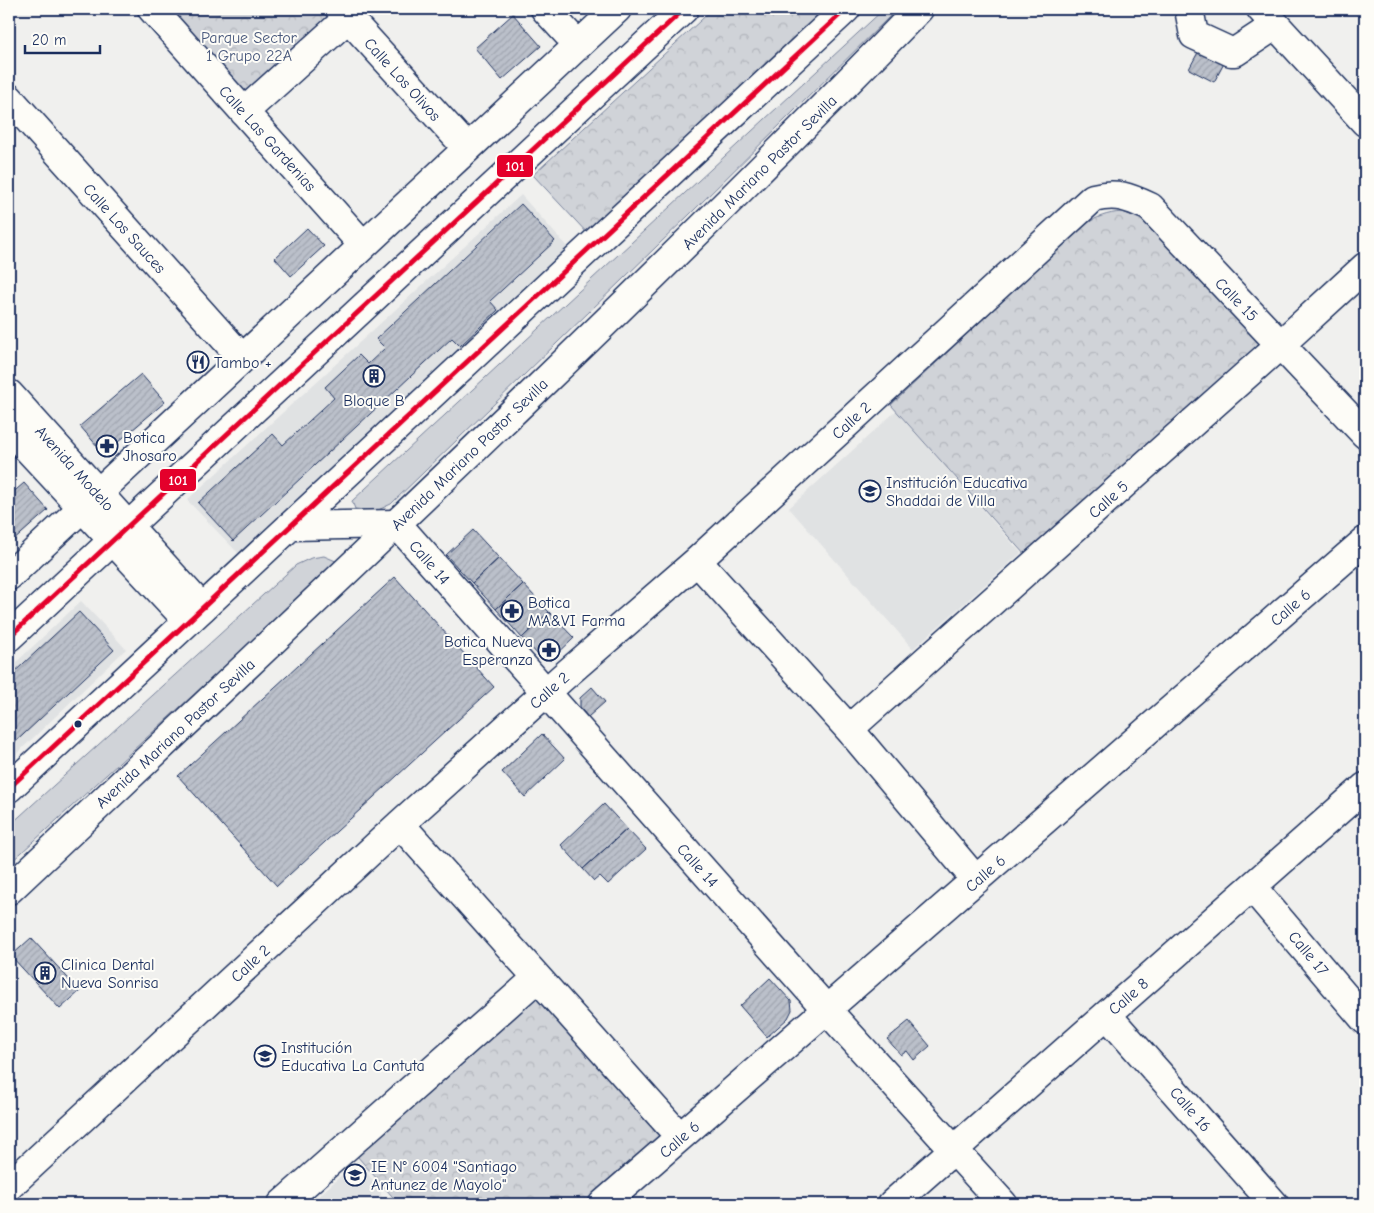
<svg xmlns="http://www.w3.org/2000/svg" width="1374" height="1213" viewBox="0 0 1374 1213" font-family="'Comic Neue',sans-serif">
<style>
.built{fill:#e0e2e3}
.grass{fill:#d0d3d8;stroke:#76819b}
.park{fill:url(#park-crowns);stroke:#76819b}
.building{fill:url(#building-hatch);stroke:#1b2f5e}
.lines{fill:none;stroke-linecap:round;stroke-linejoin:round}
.minor-casing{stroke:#1b2f5e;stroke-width:31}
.major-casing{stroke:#1b2f5e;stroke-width:31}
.minor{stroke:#fdfcf7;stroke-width:28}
.major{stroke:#fdfcf7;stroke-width:28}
.bus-1-casing{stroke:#fdfcf7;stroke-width:9}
.bus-1{stroke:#e4002b;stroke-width:5}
.bus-dot{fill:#1b2f5e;stroke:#fdfcf7;stroke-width:2}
.labels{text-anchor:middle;stroke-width:4;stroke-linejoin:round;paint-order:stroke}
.park-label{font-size:16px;fill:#48587c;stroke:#fdfcf7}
.street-label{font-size:16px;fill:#1b2f5e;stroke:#fdfcf7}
.poi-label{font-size:16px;fill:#1b2f5e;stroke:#fdfcf7;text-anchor:start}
.line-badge{stroke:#fdfcf7;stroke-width:2}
.badge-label{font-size:14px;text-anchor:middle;font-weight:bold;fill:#fff}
</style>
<defs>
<pattern id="park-crowns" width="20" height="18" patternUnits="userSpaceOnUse" patternTransform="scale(1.25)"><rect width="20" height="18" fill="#d0d3d8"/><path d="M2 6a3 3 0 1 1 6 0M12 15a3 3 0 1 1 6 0" fill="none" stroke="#b2b5bc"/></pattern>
<pattern id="building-hatch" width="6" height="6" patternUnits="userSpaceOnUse" patternTransform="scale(1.25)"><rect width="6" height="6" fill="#bbc0ca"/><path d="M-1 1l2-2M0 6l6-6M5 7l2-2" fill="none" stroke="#a0a5b0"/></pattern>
</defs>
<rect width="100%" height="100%" fill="#f0f0ee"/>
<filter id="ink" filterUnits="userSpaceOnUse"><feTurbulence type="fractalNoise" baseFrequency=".02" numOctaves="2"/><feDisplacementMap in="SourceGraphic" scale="10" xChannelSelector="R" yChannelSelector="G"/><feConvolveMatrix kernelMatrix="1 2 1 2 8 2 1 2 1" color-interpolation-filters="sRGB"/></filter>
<g filter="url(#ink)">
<path class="built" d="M521,195L570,250L239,554L187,500Z
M896,411L1021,553L913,649L789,508Z
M81,601L126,649L9,761V669Z
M357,1161L380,1189L383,1204H310Z"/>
<path class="grass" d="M884,9H887L892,14L689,215L391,504L376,511L355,509L352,501Z
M324,556L338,562L9,864V826L296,565L311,558Z"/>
<path class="park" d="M166,9H319L330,20L246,100Z
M713,9H837L589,235L533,175Z
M1122,212L1142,219L1262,343L1025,555L891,405L1084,225C1097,217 1107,213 1122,212Z
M538,996L659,1136L582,1204H399L357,1156Z"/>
<path class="building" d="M513,14L541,46L502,80L475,48Z
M1203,43L1228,56L1214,82L1189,69Z
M521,204L555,241L490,301L498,310L460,346L452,338L233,541L198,503L273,434L283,445L334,398L325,387L359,355L368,364L385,348L376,339Z
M307,228L324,246L291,276L275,258Z
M141,374L165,402L104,454L80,426Z
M24,483L48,510L12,542L9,538V496Z
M473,530L499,558L472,583L446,555Z
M499,558L523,584L496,609L472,583Z
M395,577L494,687L277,886L178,776Z
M523,584L549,612L522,638L496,609Z
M79,612L114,650L9,748V677Z
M549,612L574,638L551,660L542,659L522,638Z
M592,687L605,702L588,717L580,708V698Z
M542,734L565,759L525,797L502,772Z
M604,804L627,829L583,869L561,845Z
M627,829L646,849L608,884L600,876L594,881L583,869Z
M31,938L80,991L60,1009L11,956Z
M770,978L791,1001L792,1010L788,1018L767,1037L740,1006Z
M909,1021L930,1046L914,1060L907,1051L901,1055L887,1039Z"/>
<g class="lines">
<g class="minor-casing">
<path id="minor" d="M152,9L363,245
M340,9L467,148
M545,9L578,45
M1189,9L1194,35L1231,52H1235L1276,25
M1261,9L1365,122
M9,98L242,358
M244,112L348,18
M9,394L202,608
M9,429L188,621
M397,524L827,1010L1003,1204
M697,561L849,729L976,880
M9,576L617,9
M849,729L1281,344L1365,267
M400,824L680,1137
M1252,887L1365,1020
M9,890C316,600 625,312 919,9
M1107,1015L1274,1204
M9,1186L400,824L563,677L697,561L1093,198C1117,192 1128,197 1150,207L1365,434
M282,1204L537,978
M603,1204L1365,541
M892,1204L1365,787"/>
</g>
<g class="major-casing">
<path id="major" d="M290,526L397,524
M9,637L684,9
M9,788L846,9"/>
</g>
<use href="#minor" class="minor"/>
<use href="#major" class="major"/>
<g class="bus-1-casing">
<path id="bus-1" d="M9,637L684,9
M9,788L846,9"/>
</g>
<use href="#bus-1" class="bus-1"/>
</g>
</g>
<defs>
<g id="restaurant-ring" transform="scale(1.125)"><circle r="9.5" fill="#fdfcf7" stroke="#1b2f5e" stroke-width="1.5"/><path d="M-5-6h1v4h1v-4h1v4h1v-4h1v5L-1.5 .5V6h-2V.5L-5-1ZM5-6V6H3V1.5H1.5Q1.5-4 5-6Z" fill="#1b2f5e"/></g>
<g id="building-ring" transform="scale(1.125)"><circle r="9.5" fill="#fdfcf7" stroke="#1b2f5e" stroke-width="1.5"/><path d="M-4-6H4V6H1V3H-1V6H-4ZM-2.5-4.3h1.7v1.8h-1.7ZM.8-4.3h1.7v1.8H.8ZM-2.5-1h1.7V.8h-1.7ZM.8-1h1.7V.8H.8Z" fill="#1b2f5e"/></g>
<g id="pharmacy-ring" transform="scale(1.125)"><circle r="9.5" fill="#fdfcf7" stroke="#1b2f5e" stroke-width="1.5"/><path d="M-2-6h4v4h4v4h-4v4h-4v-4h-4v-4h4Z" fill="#1b2f5e"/></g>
<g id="school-ring" transform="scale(1.125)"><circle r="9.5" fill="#fdfcf7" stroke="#1b2f5e" stroke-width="1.5"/><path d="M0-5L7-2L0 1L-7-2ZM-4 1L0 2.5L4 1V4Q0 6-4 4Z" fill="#1b2f5e"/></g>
</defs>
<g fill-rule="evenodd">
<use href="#restaurant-ring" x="198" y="362"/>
<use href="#building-ring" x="374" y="376"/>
<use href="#pharmacy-ring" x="107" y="446"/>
<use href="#school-ring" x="870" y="491"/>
<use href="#pharmacy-ring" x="512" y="611"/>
<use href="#pharmacy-ring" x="549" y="650"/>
<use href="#building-ring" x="45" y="973"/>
<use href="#school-ring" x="265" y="1056"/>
<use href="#school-ring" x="355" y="1175"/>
</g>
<circle class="bus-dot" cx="78" cy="724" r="4.5"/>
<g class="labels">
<g class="park-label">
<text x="249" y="43">Parque Sector<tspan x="249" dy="18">1 Grupo 22A</tspan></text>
</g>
<g class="street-label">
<text transform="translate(403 79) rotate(48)" y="6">Calle Los Olivos</text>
<text transform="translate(268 138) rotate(48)" y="6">Calle Las Gardenias</text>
<text transform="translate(759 172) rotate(-45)" y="6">Avenida Mariano Pastor Sevilla</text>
<text transform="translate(125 228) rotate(48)" y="6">Calle Los Sauces</text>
<text transform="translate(1237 299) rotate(46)" y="6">Calle 15</text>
<text transform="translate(851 420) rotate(-43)" y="6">Calle 2</text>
<text transform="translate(469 454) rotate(-44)" y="6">Avenida Mariano Pastor Sevilla</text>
<text transform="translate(75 468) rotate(48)" y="6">Avenida Modelo</text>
<text transform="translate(1108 499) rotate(-42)" y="6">Calle 5</text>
<text transform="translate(430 562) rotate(49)" y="6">Calle 14</text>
<text transform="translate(1290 607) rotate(-41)" y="6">Calle 6</text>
<text transform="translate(549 690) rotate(-42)" y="6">Calle 2</text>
<text transform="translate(175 733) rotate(-43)" y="6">Avenida Mariano Pastor Sevilla</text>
<text transform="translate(698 865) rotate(48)" y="6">Calle 14</text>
<text transform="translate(985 873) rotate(-41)" y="6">Calle 6</text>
<text transform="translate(1309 953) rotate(50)" y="6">Calle 17</text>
<text transform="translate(250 963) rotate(-43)" y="6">Calle 2</text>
<text transform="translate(1128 996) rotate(-41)" y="6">Calle 8</text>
<text transform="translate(1191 1109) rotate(49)" y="6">Calle 16</text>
<text transform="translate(679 1139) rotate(-41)" y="6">Calle 6</text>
</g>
<g class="poi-label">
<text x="214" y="368">Tambo +</text>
<text x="374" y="406" text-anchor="middle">Bloque B</text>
<text x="123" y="443">Botica<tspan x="123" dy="18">Jhosaro</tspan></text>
<text x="886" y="488">Institución Educativa<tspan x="886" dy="18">Shaddai de Villa</tspan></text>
<text x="528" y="608">Botica<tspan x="528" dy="18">MA&amp;VI Farma</tspan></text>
<text x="533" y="647" text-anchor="end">Botica Nueva<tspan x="533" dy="18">Esperanza</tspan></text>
<text x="61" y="970">Clinica Dental<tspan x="61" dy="18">Nueva Sonrisa</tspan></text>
<text x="281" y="1053">Institución<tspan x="281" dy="18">Educativa La Cantuta</tspan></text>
<text x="371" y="1172">IE N° 6004 "Santiago<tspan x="371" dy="18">Antunez de Mayolo"</tspan></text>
</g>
</g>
<g class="line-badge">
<rect x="496" y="154" width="38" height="24" rx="5" fill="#e4002b"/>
<rect x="159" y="468" width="38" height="24" rx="5" fill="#e4002b"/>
</g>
<g class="badge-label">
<text x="515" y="171">101</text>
<text x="178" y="485">101</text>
</g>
<rect width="1374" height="1213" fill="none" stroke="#fdfcf7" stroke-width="30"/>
<rect x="15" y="15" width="1344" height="1183" fill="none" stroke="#1b2f5e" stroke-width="2" filter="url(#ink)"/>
<path d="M25 45v8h75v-8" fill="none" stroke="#1b2f5e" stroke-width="2.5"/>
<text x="32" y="45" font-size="15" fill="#1b2f5e" stroke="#fdfcf7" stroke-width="4" paint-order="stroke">20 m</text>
</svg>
